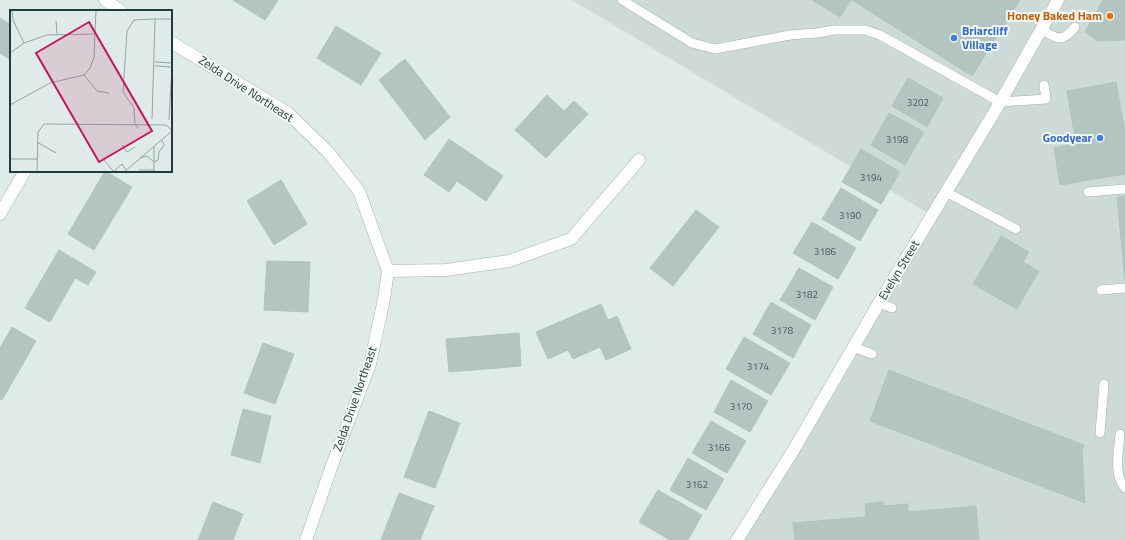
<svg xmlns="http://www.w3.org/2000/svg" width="1125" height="540" viewBox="0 0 1125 540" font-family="'Titillium Web',sans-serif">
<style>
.built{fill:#cddad7}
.building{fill:#b4c5c1;stroke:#b1c4c0}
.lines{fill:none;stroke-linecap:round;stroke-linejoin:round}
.lane-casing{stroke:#a2b3b0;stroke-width:10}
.street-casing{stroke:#a2b3b0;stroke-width:13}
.lane{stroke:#fff;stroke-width:9}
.street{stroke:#fff;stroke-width:12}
.food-dot{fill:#e8710a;stroke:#eff7f5;stroke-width:1.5}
.shop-dot{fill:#3f7fe0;stroke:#eff7f5;stroke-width:1.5}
.labels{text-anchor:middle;stroke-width:4;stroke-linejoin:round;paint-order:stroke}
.number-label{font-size:10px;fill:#455e5b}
.food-label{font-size:12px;font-weight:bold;fill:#c56008;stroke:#eff7f5;text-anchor:end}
.shop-label{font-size:12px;font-weight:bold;fill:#366cbe;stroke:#eff7f5;text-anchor:start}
.street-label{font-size:12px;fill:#203b39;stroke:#eff7f5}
.inset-road{fill:none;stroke:#93a5a2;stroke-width:1}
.view{fill:#c2185b;fill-opacity:0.15;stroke:#c2185b;stroke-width:2}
.inset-edge{fill:none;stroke:#203b39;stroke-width:2}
</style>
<rect width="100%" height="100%" fill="#dfebe8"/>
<path class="built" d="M572,0H1125V540H736L931,215Z"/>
<path class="building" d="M233,0H278L265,20Z
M812,0H851L840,17Z
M852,0H1020L972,76Z
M1103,0H1125V40L1098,41L1085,32Z
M0,18L11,25V60L0,53Z
M336,26L381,53L361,85L317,58Z
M405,59L450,117L425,140L379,80Z
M908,78L943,98L927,127L892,106Z
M1116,82L1125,132V174L1060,185L1054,148L1076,144L1067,91Z
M547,95L564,111L574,101L588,114L546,158L515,130Z
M889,113L924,132L905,165L871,145Z
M449,139L503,176L486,201L457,181L449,192L424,175Z
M861,149L900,172L881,204L842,182Z
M105,171L132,187L94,250L68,234Z
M281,180L307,224L274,245L247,201Z
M841,188L878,210L860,241L822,219Z
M1125,196V281L1117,197Z
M696,210L719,227L673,286L650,268Z
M812,222L856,248L838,279L793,253Z
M1001,236L1029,252L1023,262L1039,271L1017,309L973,284Z
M59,250L96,272L88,285L75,278L50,322L25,308Z
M267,261L310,262L308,312L264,310Z
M799,268L833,287L815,320L780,300Z
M771,302L811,325L793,358L753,334Z
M601,304L608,320L617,316L631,349L606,360L600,347L573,359L568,350L548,359L536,332Z
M12,327L36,341L2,400L0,399V348Z
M519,333L521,366L449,372L446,339Z
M744,337L790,363L771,395L726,369Z
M263,343L294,354L275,404L244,393Z
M889,370L1084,445L1082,450L1085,503L870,421Z
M731,380L768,401L750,432L714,412Z
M243,409L271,416L260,463L231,455Z
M429,411L460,423L435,488L404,477Z
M711,421L746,441L727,473L692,453Z
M688,458L724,479L706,510L670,490Z
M658,490L702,515L688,540H670L639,522Z
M399,493L434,506L420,540H381Z
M213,502L243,514L233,540H198Z
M883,502L884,506L908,504V512L976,506L979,540H795L793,523L866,517L865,504Z"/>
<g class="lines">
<g class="lane-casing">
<path id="lane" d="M622,0L692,43L715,49L790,35L817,33L834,30H865L880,35L1000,102L1046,99L1044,85
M1041,29C1056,39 1063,43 1075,27
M946,192L1016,229
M1088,192L1125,189
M1101,290L1125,288
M879,303L892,308
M853,347L872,354
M1100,433L1104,384
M1120,434C1119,450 1113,475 1125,488"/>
</g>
<g class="street-casing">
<path id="street" d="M105,0L121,11
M171,42L288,113L328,152L359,191L388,271L384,299L370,364L331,468L306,540
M0,214L25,171
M388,271L446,270L509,261L571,239L639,160
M737,540L793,451L879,303L995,111L1058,0"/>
</g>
<use href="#lane" class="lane"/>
<use href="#street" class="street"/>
</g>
<circle class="food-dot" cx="1110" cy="16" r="4"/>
<g class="shop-dot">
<circle cx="954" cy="38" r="4"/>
<circle cx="1100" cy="138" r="4"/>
</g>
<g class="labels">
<g class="number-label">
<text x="918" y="106">3202</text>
<text x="897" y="143">3198</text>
<text x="871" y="181">3194</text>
<text x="850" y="219">3190</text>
<text x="825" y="255">3186</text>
<text x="807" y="298">3182</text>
<text x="782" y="334">3178</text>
<text x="758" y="370">3174</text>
<text x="741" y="410">3170</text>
<text x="719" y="451">3166</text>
<text x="697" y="488">3162</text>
</g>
<g class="food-label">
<text x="1102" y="20">Honey Baked Ham</text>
</g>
<g class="shop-label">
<text x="962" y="35">Briarcliff<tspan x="962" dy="14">Village</tspan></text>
<text x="1092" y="142" text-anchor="end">Goodyear</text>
</g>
<g class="street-label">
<text transform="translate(246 89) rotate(33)" y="4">Zelda Drive Northeast</text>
<text transform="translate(899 270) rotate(-59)" y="4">Evelyn Street</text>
<text transform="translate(355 399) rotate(-71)" y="4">Zelda Drive Northeast</text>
</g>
</g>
<g transform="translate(10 10)">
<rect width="162" height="162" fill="#dfebe8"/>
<path class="inset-road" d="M2,0L3,10L14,33M46,11L47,24M0,43L14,33L37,25L84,24M145,52L162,53M145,56L162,57M74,65L87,81L99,83M0,95L40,73L74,65L80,58L84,47L86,0M142,109L145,9H162M159,110L162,56M129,118L125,115L124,98L113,82L117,21L124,10L145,9M27,132L46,143M112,135L117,142L125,137M144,136V162M99,145L94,150L104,162M130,148L137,146L144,152M0,149H27M144,152L148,150L149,142L154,135L152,130M129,160H144M104,161L112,154L116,160M27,162L28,122L34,114L156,115L162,120M114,162L162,121"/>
<path class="view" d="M79,12L142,121L89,152L26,43Z"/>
<rect width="162" height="162" class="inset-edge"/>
</g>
</svg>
